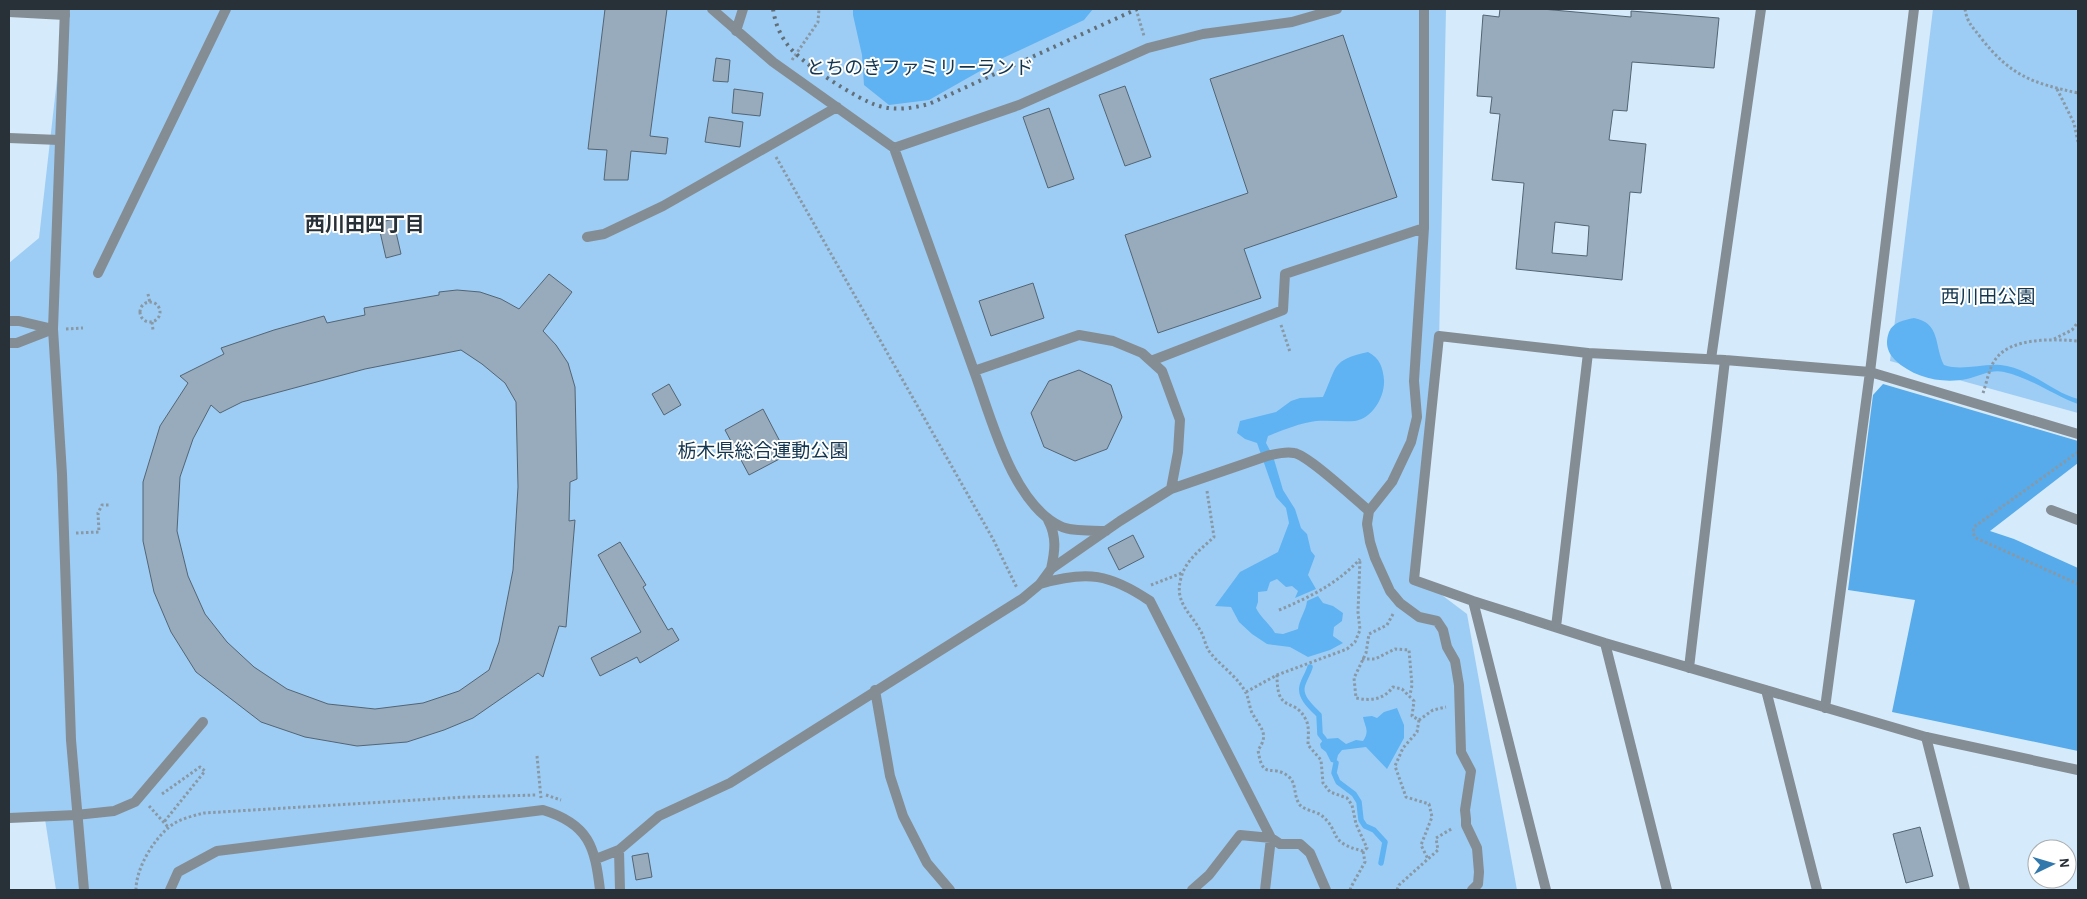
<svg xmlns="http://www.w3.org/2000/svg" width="2087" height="899" viewBox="0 0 2087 899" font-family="'Alegreya Sans','Noto Sans JP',sans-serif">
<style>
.green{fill:#9dcdf4}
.forest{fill:#57abea}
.water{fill:#5fb3f2}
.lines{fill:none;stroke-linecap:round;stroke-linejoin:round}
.stream{stroke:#5fb3f2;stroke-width:5.5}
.building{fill:#97abbc;stroke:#536574;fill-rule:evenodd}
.path{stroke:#8998a5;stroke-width:3;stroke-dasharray:2.5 2.5;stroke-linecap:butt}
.service{stroke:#848d94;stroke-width:10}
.pedestrian{stroke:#848d94;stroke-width:10}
.minor{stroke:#848d94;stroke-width:10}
.tertiary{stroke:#848d94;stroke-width:10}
.rail{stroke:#626f79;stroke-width:4;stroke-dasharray:2.5 5;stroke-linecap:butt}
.labels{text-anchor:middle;stroke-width:4;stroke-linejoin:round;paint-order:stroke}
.park-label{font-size:19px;fill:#123650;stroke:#fff}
.neighbourhood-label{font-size:20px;font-weight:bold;fill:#293138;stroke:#fff}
</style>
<rect width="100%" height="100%" fill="#d5eafb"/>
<path class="green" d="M65,9H1446L1439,344L1414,574L1467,614L1517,890H56L45,819L9,821V263L39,238Z
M1933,9H2078V413L1890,361Z"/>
<path class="forest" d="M1883,384L2078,441V463L1990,531L2014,539L2078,568V751L1892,712L1915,600L1848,590L1873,395Z"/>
<path class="water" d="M853,9H1093L1084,20L1003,58L929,100L889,105L864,85L862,55L853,15Z
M1914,318C1941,323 1934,346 1944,365C1965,372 1986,361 2007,366C2032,371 2056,394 2078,399V404C2053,395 2031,378 2004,372C1992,369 1979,376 1967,379C1942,384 1914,378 1895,360C1887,352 1885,343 1889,332C1893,322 1904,320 1914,318Z
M1368,352C1380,358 1383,368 1384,380C1385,397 1372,419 1355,421C1342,422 1329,420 1316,421C1300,423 1283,430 1268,436L1266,443L1273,456L1283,490L1295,509L1301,528L1307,534L1311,551L1315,556L1308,575L1316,589L1295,598L1298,591L1292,586L1286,587L1277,579L1270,582L1267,591L1258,592V602L1256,608C1261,618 1269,623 1275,633L1283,634L1298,629C1299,619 1306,611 1307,601L1318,596L1323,603L1333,606L1343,613L1342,621L1334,627L1333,636L1343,643L1330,650L1308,657L1290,647L1267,644L1252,634L1239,622L1231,607L1215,606L1240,572L1278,552L1289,523L1286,508L1276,497L1257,443L1245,439L1237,433L1240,421L1276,412L1291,401L1300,398L1323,397C1337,367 1331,360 1368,352Z
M1397,708L1404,725V738L1387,769L1366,747L1342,750L1338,755L1336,763L1331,762L1326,752L1321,748L1320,744L1324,739L1338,738L1346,744L1356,740L1363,741C1370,731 1365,727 1363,717L1372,716L1377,718L1384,712Z"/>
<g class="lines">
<path class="stream" d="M1310,667C1308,674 1303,681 1302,687C1300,698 1312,708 1319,715L1320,734L1324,739
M1336,763L1334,773L1338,782L1354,794L1359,802L1361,820L1365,826L1374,830L1385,842L1381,863"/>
</g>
<path class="building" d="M605,9H667L650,136L668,138L666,154L631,151L628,180H604L607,150L588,149Z
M1500,9H1542L1631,17V11L1719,18L1714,68L1632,62L1627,111L1613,110L1609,140L1646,144L1641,193L1630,192L1622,280L1516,269L1524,183L1492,180L1500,114L1490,113L1492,97L1477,96L1483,15L1499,17ZM1555,222L1589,226L1587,256L1552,253Z
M1343,35L1397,197L1244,249L1261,298L1158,333L1125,235L1248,193L1210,79Z
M716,58L730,60L728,82L713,81Z
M1125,86L1151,157L1125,166L1099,95Z
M734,89L763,93L760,116L732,113Z
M1049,108L1074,179L1048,188L1023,117Z
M709,117L743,122L740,147L705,142Z
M393,219L401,254L386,258L378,223Z
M549,274L572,292L543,331L556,345L568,363L575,387L577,479L570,482L569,521L575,520L566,627L559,626L543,677L538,673L473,718L444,730L407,742L357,746L305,737L261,722L196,672L171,632L154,592L143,541V482L160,426L188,383L180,376L224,354L221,348L274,330L324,316L327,323L365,315L364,308L439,295V292L457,290L480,292L501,299L519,309ZM461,350L482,364L505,383L516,402L518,487L513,570L499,642L489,670L459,691L423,703L375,709L328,704L287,689L254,667L227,642L205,614L188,576L177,531L180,477L193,439L211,405L220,413L242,402L365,369Z
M1033,283L1044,318L991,336L979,301Z
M1079,370L1111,385L1122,417L1107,449L1075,461L1044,447L1031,413L1049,381Z
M669,384L681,405L664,415L652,394Z
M763,409L787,455L749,475L725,430Z
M1133,535L1144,557L1119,570L1108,548Z
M620,542L646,585L643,587L668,630L672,628L679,640L640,663L637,657L600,676L591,658L641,632L598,555Z
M1920,827L1933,876L1906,883L1893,834Z
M648,853L652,877L636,880L632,856Z"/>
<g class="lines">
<path class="path" d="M1136,9L1144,36
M1965,9C1967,23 1973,27 1981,38C2011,76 2032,83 2078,93
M792,60L818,22L819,9
M2057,89L2074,123L2078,142
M776,157L993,539L1017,588
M148,294L150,303
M140 312a10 10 0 1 1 20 0a10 10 0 1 1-20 0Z
M152,322L153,330
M1281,325L1290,352
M66,329L83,328
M2054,339L2072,330L2078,322
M1983,393C1987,382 1989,368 1995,360C2010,337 2054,339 2078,341
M2078,452L1974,527L1973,533L1976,538L2078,584
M1207,491L1214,537C1201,549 1185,561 1181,578C1174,602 1190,612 1200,630C1204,636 1205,645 1209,651C1219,665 1235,674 1245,691C1249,698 1249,706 1252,713C1260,727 1270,734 1258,750C1263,783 1272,762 1289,777C1297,784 1293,796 1300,805C1304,810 1315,811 1321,815C1342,832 1326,842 1363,851L1367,848L1356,824L1352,805L1347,798L1330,792L1323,783L1321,760L1308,745C1308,736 1310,726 1305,718C1293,696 1277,715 1277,675
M76,533L99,532L98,513L102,505H110
M1151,585L1182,573
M1279,610C1310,597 1337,584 1360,559
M1393,614L1387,625L1369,634L1366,653L1354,678L1356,698C1371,701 1383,700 1393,687L1402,689L1414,701L1412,716L1419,720L1433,710L1446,707
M1362,659H1375L1395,649L1409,650L1412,685L1410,695
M1246,692L1277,675L1347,649L1355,642L1360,630L1358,612L1360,559
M1419,720L1417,732L1403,748L1395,766L1406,797L1429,804L1432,817L1421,845L1428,859
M537,756L541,798
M162,794L200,767L205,771L164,822
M546,795L561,800
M149,806L168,827
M136,890C136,869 152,842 168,828C178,819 192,816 204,813L466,797L537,795
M1350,890L1351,887L1365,862L1363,851
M1397,890L1399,885L1438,850L1436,838L1453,828"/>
<path class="service" d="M1870,372L1914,9"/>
<path class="pedestrian" d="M712,9L773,62L894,148L974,371L1079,335L1113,341L1142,353L1162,371L1180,420L1178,452L1171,489
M1424,9V228L1414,381L1417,417L1411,442L1392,482L1369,511L1367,524L1370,542L1375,558L1390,591L1400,603L1419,617L1437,621L1443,630L1447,647L1455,661L1459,685L1461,752L1471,771L1465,810L1466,819V825L1477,848L1479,872L1478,884L1472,890
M736,31L743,9
M894,148L1019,105L1148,48L1203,34L1292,22L1337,9
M587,237L604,234L663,206L837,107
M98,273L226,9
M1151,361L1283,310L1285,274L1424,228
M974,371C991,417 1012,503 1060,526C1072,532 1092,530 1106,531
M1048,520C1057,537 1055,551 1051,569
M1040,584C1087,570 1110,574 1150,601L1271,838L1265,890
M875,690L890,776L903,816L927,863L950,890
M76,815L114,811L135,802L203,722
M619,850L620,890
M596,859L619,850L659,816L730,783L1022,599L1040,584L1051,569L1120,521L1171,489L1267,456C1276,454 1285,451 1294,453C1308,455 1356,500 1369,511
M170,890L178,872L217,851L543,810C589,824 595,847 600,890
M1192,890L1209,875L1240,835L1271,838L1280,844H1300L1310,853L1326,890"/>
<path class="minor" d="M9,12L65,15
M9,138L59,140
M1711,359L1761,9
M2078,434L1870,372L1725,360L1588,353L1439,336L1414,580L1473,601L1605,643L1926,737L2078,770
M2051,510L2078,520
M1473,601L1546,890
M1556,627L1588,353
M1605,643L1667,890
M1689,668L1725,360
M1766,690L1817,890
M1825,708L1870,372"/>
<path class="tertiary" d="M65,9L53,329L62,474L71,740L84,890
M9,321H19L53,329
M9,343H17L53,329
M1926,737L1965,890
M9,818L76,815"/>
<path class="rail" d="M773,9C775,22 779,33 787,44C799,62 858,100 879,106C896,111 913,108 929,104L1137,9"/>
</g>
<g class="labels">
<g class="park-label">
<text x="920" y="74">とちのきファミリーランド</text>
<text x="1988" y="303">西川田公園</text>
<text x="763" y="457">栃木県総合運動公園</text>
</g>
<g class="neighbourhood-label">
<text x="365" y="231">西川田四丁目</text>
</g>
</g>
<rect width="2087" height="899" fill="none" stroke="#293138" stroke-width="20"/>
<g transform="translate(2052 864) rotate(85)"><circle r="24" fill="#ffffff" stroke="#a9adaf"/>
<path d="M0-4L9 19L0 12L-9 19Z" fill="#3179ad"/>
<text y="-8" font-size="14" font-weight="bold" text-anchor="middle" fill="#293138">N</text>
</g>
</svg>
